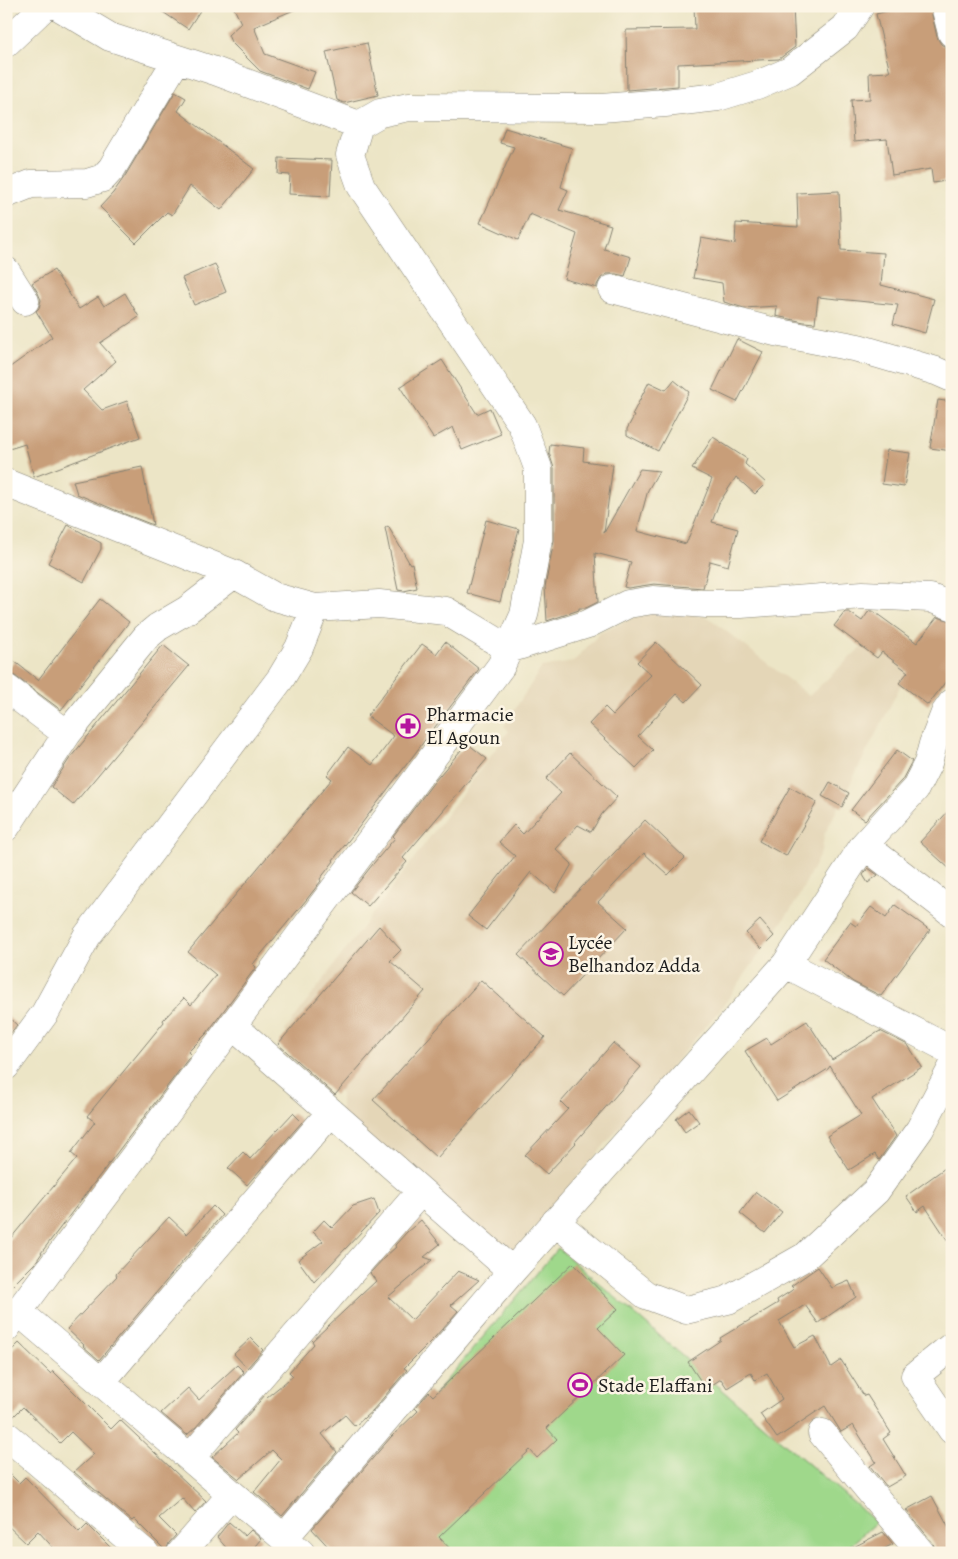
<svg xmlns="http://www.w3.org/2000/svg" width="958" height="1559" viewBox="0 0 958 1559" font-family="Alegreya,serif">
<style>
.built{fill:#e4d6b7}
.green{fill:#9fd88b;stroke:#5e7a54}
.building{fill:#c89e79}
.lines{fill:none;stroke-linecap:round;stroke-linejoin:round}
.minor-casing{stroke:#848071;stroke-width:29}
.minor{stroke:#fff;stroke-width:28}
.labels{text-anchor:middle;stroke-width:5;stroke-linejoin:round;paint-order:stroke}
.poi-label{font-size:20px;fill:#1c1c1c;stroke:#fcf5e5;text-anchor:start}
</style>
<rect width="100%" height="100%" fill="#fcf5e5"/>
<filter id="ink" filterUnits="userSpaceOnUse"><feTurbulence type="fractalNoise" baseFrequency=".02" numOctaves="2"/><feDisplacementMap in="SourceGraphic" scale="10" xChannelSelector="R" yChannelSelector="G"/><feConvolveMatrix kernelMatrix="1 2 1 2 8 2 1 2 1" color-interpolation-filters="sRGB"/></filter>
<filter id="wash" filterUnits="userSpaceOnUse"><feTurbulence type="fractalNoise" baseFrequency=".0096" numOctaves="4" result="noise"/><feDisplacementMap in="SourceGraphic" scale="20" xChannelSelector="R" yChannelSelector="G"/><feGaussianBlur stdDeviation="1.12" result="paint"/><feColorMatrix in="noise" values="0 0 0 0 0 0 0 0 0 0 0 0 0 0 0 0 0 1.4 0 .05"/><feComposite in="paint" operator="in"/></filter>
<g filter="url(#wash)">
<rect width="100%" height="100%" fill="#ece5c6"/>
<path class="built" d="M653,609L708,617L809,696L869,640L908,671L824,835L822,850L796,902L723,1006L509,1257L341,1114V1094L281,1048L288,1038L285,1031L509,731L504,726L542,667L573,662L600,633Z"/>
<path class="green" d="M558,1248L876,1522L842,1553H337L316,1535Z"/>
<g id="blocks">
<path class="building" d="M154,6H203L188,29Z
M233,6H303L254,27L265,54L315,72L308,89L260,71L231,42L228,35L241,23Z
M694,6H793L795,47L779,59L678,64V86L627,90L626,30L695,29Z
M906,6H930L937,37L941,44L947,48H952V180L933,183L931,169L892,175L887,139L854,142L851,100L870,99L869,73L890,72L876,14Z
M367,43L378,95L344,103L337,100L326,52Z
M175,92L186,98L178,111L254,169L221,210L190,186L172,215L167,212L136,243L100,207L113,193L125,176Z
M505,128L572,148L561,187L568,190L559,210L611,225L604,249L631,257L625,276L616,274H607L601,278L597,285V288L564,279L577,234L530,214L518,240L480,223L514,147L500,143Z
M279,158L332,160L330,196L289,194L290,175L278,174Z
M839,191L841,250L884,253L881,285L934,299L925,333L893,324L898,305L818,297L815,323L804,322L776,316L777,306L744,308L724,302L722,283L693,278L701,238L735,244L736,223L798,227L797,193Z
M215,264L226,292L194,305L182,278Z
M54,270L79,309L98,297L104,306L125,293L139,317L100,343L116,361L83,390L102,410L127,401L140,437L34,477L25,444L6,450V370L52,337L36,311L39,308L41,300L38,293L32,283Z
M737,339L763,352L737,402L712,390Z
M442,360L477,414L490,408L501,434L462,450L453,427L433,438L400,387Z
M674,380L689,392L658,451L627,435V429L634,416L632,415L649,382L666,390Z
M938,400L952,402V451L930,448Z
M713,437L747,459L745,464L766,483L755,494L736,477L719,503L712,522L738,529L728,566L710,561L703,588L654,584L628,588L624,587L631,562L595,553L598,602L586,608H579V610L547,621L545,587L554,540V468L549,453L550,444L584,448L583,461L613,465L604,533L640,469L659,471L648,490L637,531L686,544L712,479L692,469Z
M887,450L910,453L904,487L882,484Z
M142,467L153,525L122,513V511L120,512L77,494L73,481Z
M486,520L519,529L500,602L467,593Z
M68,525L101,543V549L84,582L48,563Z
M388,526L410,564L412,563L417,588L404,591L398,590L385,528Z
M100,599L129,622L61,710L15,676L6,673L14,661L38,680Z
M869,611H873L917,643L937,617L952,621V673L928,705L899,683L908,672L882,652L877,658L834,626L845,612H849L862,621Z
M445,642L479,669L356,831L333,860L334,861L320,879L321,881L307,899L253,964L256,967L207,1033L188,1052L191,1055L41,1253H42L35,1263L6,1292V1244L77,1158L71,1153L95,1122L87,1116L164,1022L163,1020L184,998L191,1005L216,975L188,952L332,779L327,775L328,774L348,747L372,765L394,736L367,716L422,644L436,654Z
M656,642L702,685L686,702L677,694L638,736L653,750L636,768L589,724L605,707L613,715L651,675L637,662Z
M163,645L189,666L73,805L51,787L70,758Z
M467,743L487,759L403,858L407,862L368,906L351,892L373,864L395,838L393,836L434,782Z
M897,750L912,761L902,780L865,820L851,810Z
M570,753L617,797L602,814L591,832L578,825L556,849L572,864L555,893L531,872L486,930L468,916L515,856L499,842L514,825L523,834L561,793L546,779Z
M830,782L849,793L842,807L822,796Z
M790,787L817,802L786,856L759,841Z
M952,807V871L920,842Z
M645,820L685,858L668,875L644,853L598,902L627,928L563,996L518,955Z
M868,868L878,875L868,883L863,875Z
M895,905L930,930L881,996L853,982L823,959L850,922L856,926L871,907L886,918Z
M760,920L774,936L761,949L746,933Z
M379,926L401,950L390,961L425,991L335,1095L278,1044Z
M481,980L545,1037L437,1158L373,1100Z
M6,1015L17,1025L6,1039Z
M807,1021L832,1060L880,1031L908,1045L922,1067L872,1099L896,1136L879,1160L875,1154L849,1170L827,1136L861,1115L830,1066L828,1069L777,1101L745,1051L767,1038L771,1044Z
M613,1043L641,1067L575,1142L576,1143L547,1174L525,1155L568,1109L561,1102Z
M689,1109L699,1122L685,1132L676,1119Z
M293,1113L302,1122L247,1185L228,1168L243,1152L250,1159Z
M952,1163V1247L925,1206L917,1212L906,1196Z
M756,1192L782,1212L765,1233L740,1213Z
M374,1199L379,1213L314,1282L298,1260L323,1241L313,1232L324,1220L332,1228L353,1206Z
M213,1206L222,1215L99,1360L83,1346L84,1345L67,1329L117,1276L116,1274L169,1217L187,1234Z
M421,1220L440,1244L424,1257L432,1260L388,1297L412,1320L458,1271L479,1280L451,1305L458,1311L435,1337L404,1368L407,1370L373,1410L355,1426L345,1415L322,1434L337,1452L282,1516L254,1492L281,1459L272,1450L239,1479L212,1457L238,1433L235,1430L265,1395L267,1397L293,1376L289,1372L314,1344L312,1341L376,1281L370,1273L385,1257L396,1247L395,1245L407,1232Z
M573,1263L618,1309L598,1328L624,1355L547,1428L557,1439L537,1458L530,1450L439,1537L454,1553H334L312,1529L391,1437L418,1411L415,1408L429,1392L433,1396Z
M818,1267L832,1288L849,1281L856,1297L818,1323L805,1305L779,1321L794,1347L815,1336L831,1367L841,1360L864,1396L867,1395L891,1433L883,1439L906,1476L887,1487L870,1466L876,1462L853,1425L841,1432L825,1406L777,1438L760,1414L782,1399L767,1373L755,1380L751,1373L727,1388L721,1379L706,1389L688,1362L721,1340L720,1338L778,1303L777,1300L794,1289L791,1286Z
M251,1338L263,1350L247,1368L234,1354Z
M19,1343L51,1374L53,1371L111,1429L120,1420L206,1501L195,1513L182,1498L159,1518L176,1535L169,1543L166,1551L134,1519L132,1521L74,1472L94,1454L71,1432L60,1443L23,1407L10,1420H6V1356Z
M237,1365L244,1372L196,1427L187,1435L161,1413L188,1388L199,1400Z
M6,1470L19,1483L25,1477L79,1532L87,1524L116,1553H58L38,1531L26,1543L6,1524Z
M932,1496L952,1533V1553H936L933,1543L906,1510Z
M229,1522L245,1536L251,1530L261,1539L255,1546L262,1553H228L229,1551L217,1537Z
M883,1532L893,1544L876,1553H842Z"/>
</g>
</g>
<g filter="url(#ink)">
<use href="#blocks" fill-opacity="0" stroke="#848071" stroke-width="1"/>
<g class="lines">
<g class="minor-casing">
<path id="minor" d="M58,6L110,37L215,71L359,125
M945,6L952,33
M6,43L45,6
M6,194L31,184L87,183L103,178L112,168L177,59
M6,271L25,301
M612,289L775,332L858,348L936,371L952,378
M6,483L234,574
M6,688L67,734
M6,827L67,734L146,637L158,627L187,610L234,574L275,597L315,608
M864,845L915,789L928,763L933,744L945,713L952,703
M786,964L941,1045L952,1053
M233,1026L512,1271
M6,1066L45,1013L87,936L281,678L299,648L315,608L379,604L446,611L509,649L588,624L628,604L653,600L707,604H741L863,595L930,598L952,606
M555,1222L646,1295L686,1310L728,1300L806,1256L876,1191L920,1129L952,1068
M6,1313L19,1312L301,1553
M6,1328L501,666L524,615L538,540V468L522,425L361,186L350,155L359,125L380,113L409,107L601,108L665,103L718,97L757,85L790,71L845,28L860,6
M952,1346L915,1376L952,1430
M101,1382L331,1112
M822,1433L921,1553
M6,1435L145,1553
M190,1458L421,1191
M284,1538L512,1271L786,964L864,845L952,913
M181,1553L232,1494"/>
</g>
<use href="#minor" class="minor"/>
</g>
</g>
<defs>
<g id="pharmacy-ring" transform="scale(1.25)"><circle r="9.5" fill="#fcf5e5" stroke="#b5179e" stroke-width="1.5"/><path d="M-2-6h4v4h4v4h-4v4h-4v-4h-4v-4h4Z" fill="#b5179e"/></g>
<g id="school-ring" transform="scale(1.25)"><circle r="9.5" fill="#fcf5e5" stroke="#b5179e" stroke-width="1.5"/><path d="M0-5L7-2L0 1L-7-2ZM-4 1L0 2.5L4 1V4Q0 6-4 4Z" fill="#b5179e"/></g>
<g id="stadium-ring" transform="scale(1.25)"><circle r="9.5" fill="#fcf5e5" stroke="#b5179e" stroke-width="1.5"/><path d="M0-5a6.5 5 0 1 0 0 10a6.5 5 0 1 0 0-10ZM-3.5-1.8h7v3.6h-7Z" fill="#b5179e"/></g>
</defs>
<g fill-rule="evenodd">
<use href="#pharmacy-ring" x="408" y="726"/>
<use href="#school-ring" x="551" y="954"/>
<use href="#stadium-ring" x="580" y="1385"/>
</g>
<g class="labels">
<g class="poi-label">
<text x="426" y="721">Pharmacie<tspan x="426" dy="23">El Agoun</tspan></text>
<text x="568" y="949">Lycée<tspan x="568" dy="23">Belhandoz Adda</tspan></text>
<text x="598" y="1392">Stade Elaffani</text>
</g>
</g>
<rect width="958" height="1559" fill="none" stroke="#fcf5e5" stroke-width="25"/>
</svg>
